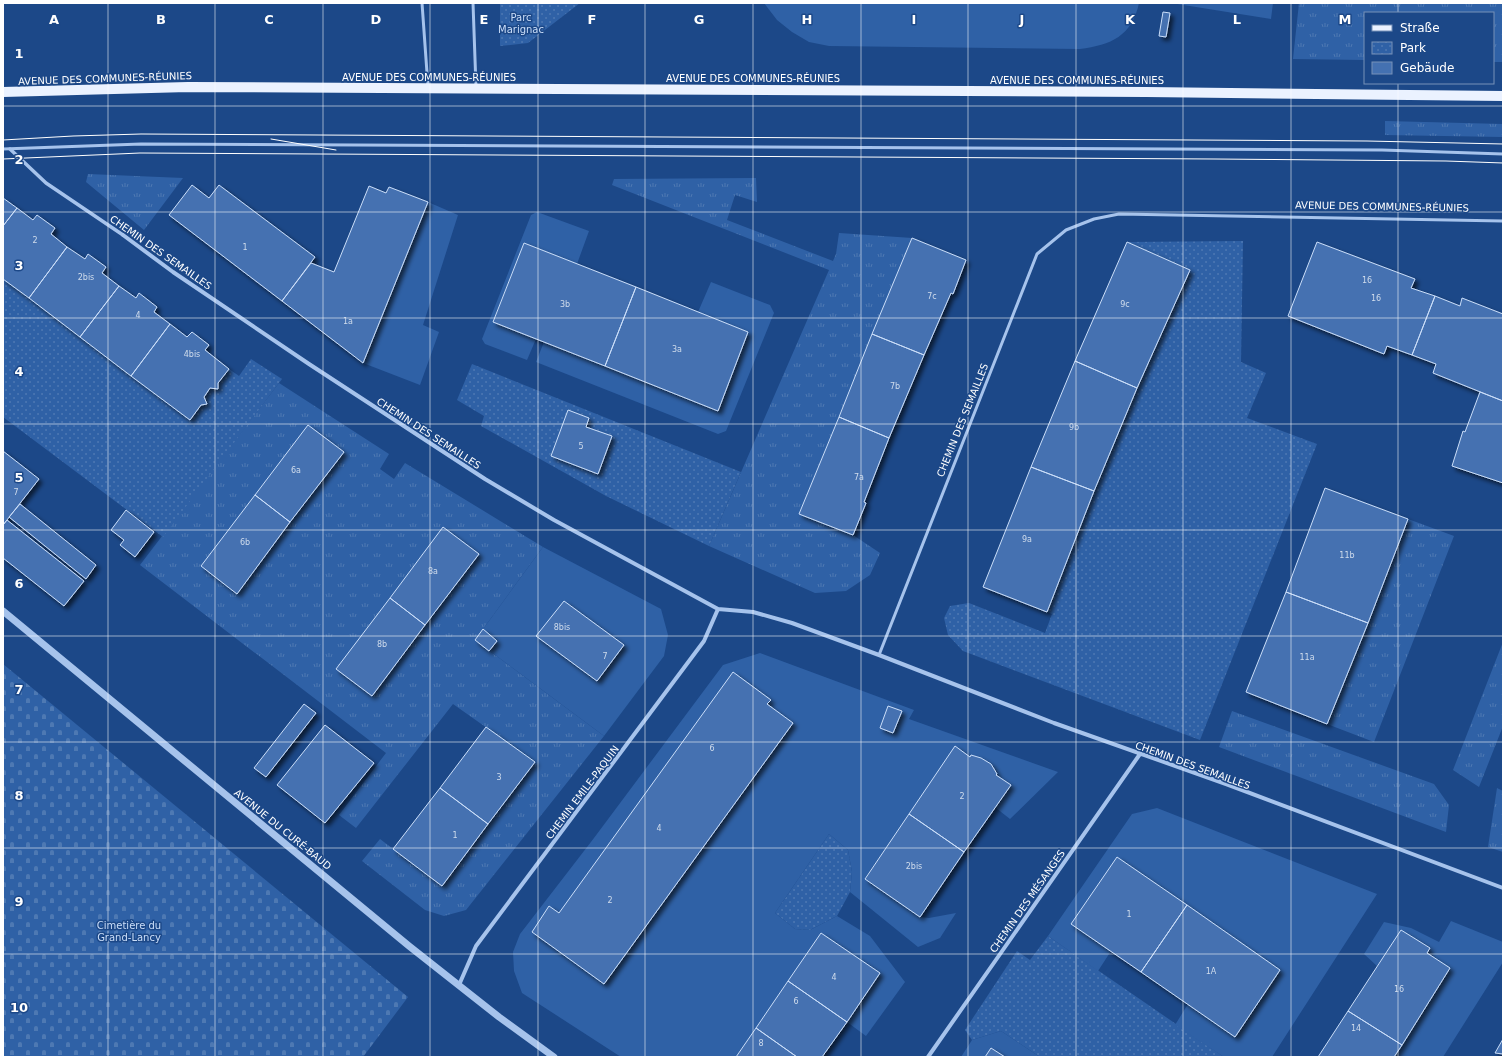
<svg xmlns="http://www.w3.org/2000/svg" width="1506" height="1060" viewBox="0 0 1506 1060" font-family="'DejaVu Sans',sans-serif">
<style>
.grass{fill:url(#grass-tufts)}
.cemetery{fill:url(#cemetery-stones)}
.park{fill:url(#park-dots)}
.garden{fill:#2f61a6}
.building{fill:#4471b1;stroke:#cbdef9;filter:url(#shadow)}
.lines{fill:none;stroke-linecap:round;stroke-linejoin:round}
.service{stroke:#a6c3ec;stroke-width:3}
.pedestrian{stroke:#a6c3ec;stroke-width:3.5}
.minor{stroke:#a6c3ec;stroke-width:4}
.tertiary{stroke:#a6c3ec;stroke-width:7}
.primary{stroke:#ebf2ff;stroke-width:10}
.tram{stroke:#fff;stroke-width:1}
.grid{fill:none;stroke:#fff;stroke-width:1;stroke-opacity:0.55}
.labels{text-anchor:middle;stroke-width:3;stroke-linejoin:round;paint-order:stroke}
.number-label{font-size:8px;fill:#d0dcec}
.park-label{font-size:10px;fill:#cbdef9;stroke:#1c4888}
.street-label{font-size:10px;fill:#fff;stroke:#1c4888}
.grid-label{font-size:13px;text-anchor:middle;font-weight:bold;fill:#fff;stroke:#1c4888;stroke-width:3;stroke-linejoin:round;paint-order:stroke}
</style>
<defs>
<pattern id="grass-tufts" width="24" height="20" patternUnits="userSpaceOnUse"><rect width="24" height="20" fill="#2f61a6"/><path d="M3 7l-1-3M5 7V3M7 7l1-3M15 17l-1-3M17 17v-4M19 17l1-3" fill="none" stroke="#4e79b3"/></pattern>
<pattern id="cemetery-stones" width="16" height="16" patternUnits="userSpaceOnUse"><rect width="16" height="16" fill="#2f61a6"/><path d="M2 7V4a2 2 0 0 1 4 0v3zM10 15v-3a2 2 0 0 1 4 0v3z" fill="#4e79b3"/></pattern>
<pattern id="park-dots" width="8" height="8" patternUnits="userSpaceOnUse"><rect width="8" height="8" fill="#2f61a6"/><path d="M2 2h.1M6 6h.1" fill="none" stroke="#4e79b3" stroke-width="1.8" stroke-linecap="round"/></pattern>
<filter id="shadow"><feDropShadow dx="3.5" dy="3.5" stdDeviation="2" flood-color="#0009"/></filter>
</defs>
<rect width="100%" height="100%" fill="#1c4888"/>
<path class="grass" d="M1299,3H1503V62H1493V13H1365V60L1293,59Z
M1385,121L1503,124V137L1385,135Z
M88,174L183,178L144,230L86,182Z
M756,178L757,202L735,195L727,220L833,261L836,254L839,233L912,238L799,514L853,535L880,553L870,575L846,591L815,593L709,546L829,270L612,185L614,179Z
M279,383L389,454L380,469L394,479L405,463L543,547L475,640L604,736L466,910L444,916L425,910L362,861L380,839L442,886L535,762L453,704L356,828L339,815L386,753L140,565Z
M1408,519L1454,536L1374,742L1327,724L1368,623Z
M1503,642V726L1479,787L1453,770Z
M1232,711L1434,784L1449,805L1446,832L1219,747Z
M1497,788L1503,791V852L1488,847Z"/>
<path class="cemetery" d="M3,664L408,997L363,1057H3Z"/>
<path class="park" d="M500,3H580L528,43L500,46Z
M1243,241L1241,362L1266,373L1247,418L1317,444L1200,740L963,651L948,635L944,618L950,606L969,603L1045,633L1052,614L1047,612L1094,491L1137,388L1190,270L1127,242Z
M3,279L190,420L201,405L207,404L204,397L210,388L218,389V383L229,369L239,376L251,359L282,379L163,537L3,417Z
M472,364L741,472L709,546L606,496L481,426L484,416L457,400Z
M829,834L848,850L852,872L850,892L837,916L810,930L795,929L775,913Z
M1048,936L1224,1057H1040L1001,1031L972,1040L965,1030L1017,951L1030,960Z"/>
<path class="garden" d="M764,3H1139C1132,36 1111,45 1080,49L829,46L809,42L792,32L777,20Z
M1171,3H1273L1271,19Z
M428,202L458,215L423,325L439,332L420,385L363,363Z
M537,212L589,231L577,264L524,243L493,321L536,339L527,360L485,344L482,339L531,215Z
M711,282L770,305L774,313L726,431L718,434L536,362L544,342L717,411L748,332L698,312Z
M543,547L661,609L668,635L664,656L604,736L475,640Z
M760,653L914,710L909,719L1058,772L1010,819L996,808L1011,785L996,775L997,774C990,763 983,758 971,755L970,757L955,747L865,878L920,917L929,918L956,913L940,938L918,947L850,892L852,872L848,850L829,834L775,913L795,929L810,930L837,916L870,936L905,982L866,1036L847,1022L879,973L821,933L736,1057H621L522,993L514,971L513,952L520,934L594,838L723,665Z
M1157,808L1377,894L1272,1057H1224L1175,1025L1188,1004L1235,1037L1280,970L1117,857L1071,924L1111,951L1098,971L1048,936L1132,814Z
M1451,921L1503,942V962L1443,1057H1394L1450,968L1427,953L1430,947L1401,930L1377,966L1364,954L1384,922L1411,928L1439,942Z
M1001,1031L1040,1057H1005L992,1048L985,1057H961L972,1040Z"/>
<path class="building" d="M1163,12L1170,13L1166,37L1159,36Z
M192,185L209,198L219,185L315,257L282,301L169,215Z
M369,186L386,193L389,187L428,202L363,363L282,301L311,263L334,272Z
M3,198L17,208L3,226Z
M17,208L33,220L37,215L55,228L51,234L67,247L29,298L3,279V226Z
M912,238L966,260L953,294L951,293L924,355L872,334Z
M1127,242L1190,270L1137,388L1075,361Z
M1317,242L1415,279L1411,288L1435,296L1412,355L1387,346L1384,354L1288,316Z
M524,243L636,287L605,366L493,322Z
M67,247L85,259L88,254L106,267L102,273L119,286L80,337L29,298Z
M119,286L136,298L139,293L157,307L154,312L170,324L131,376L80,337Z
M636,287L748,332L718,411L605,366Z
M1435,296L1460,306L1462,298L1503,314V401L1433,373L1436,364L1412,355Z
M170,324L187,337L192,332L209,345L205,350L229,369L218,383V389L210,388L204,397L207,404L201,405L190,420L131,376Z
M872,334L924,355L889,438L839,417Z
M1075,361L1137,388L1094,491L1031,467Z
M1480,392L1503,401V483L1452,466L1463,431L1465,432Z
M568,410L589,418L586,427L612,436L598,474L551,456Z
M839,417L889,438L864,502L866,503L853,535L799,514Z
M308,425L344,452L290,522L255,495Z
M3,451L39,479L3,525Z
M1031,467L1094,491L1047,612L983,587Z
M1325,488L1408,519L1368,623L1286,592Z
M255,495L290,522L237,594L201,566Z
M20,504L96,565L86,579L9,517Z
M126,510L154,532L135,557L120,545L124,540L111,530Z
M7,520L84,581L64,606L3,558V525Z
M443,527L479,554L425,625L390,598Z
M1286,592L1368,623L1327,724L1246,692Z
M390,598L425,625L372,696L336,669Z
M564,601L624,645L597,681L536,636Z
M483,629L497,641L489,651L475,640Z
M733,672L771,700L767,704L793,723L604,984L532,932L549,906L559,913Z
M304,704L316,713L266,777L254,768Z
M888,706L902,711L893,733L880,728Z
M325,725L374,763L325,823L277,785Z
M486,727L535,762L488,824L440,788Z
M955,746L970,757L971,755L981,758L991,764L997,774L996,775L1011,785L964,852L909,814Z
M440,788L488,824L442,886L393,849Z
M909,814L964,852L920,917L865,879Z
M1117,857L1187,905L1141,972L1071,924Z
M1187,905L1280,970L1235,1037L1141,972Z
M1401,930L1430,948L1427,953L1450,968L1402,1045L1348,1011Z
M821,933L880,973L847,1022L788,981Z
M788,981L847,1022L822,1057H797L756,1028Z
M1348,1011L1402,1045L1394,1057H1318Z
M756,1028L797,1057H736Z
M1503,1039V1054L1495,1053Z
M991,1048L1005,1057H985Z"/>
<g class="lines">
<path class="service" d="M422,3L428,87
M473,3L476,87
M3,149L141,144L1382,150L1503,154
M879,655L1037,254L1066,230L1094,219L1119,214L1503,221"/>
<path class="pedestrian" d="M10,149L46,183L123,235"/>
<path class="minor" d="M123,235L173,272L309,364L485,479L554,520L718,609L753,612L792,623L879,655L1054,723L1226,784L1503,888
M459,985L476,946L704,641L718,609
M928,1057L1140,754"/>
<path class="tertiary" d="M3,611L409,946L499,1017L554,1057"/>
<path class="primary" d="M3,92L188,87L1146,92L1503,96"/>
<path class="tram" d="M271,139L336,150
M3,140L73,136L141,134L1367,141L1503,144
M3,159L140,153L1215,159L1446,161L1503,163"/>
</g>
<path class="grid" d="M108,3V1057M215,3V1057M323,3V1057M430,3V1057M538,3V1057M645,3V1057M753,3V1057M861,3V1057M968,3V1057M1076,3V1057M1183,3V1057M1291,3V1057M1398,3V13M1398,83V1057M3,106H1503M3,212H1503M3,318H1503M3,424H1503M3,530H1503M3,636H1503M3,742H1503M3,848H1503M3,954H1503"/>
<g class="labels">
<g class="number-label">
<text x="35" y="243">2</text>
<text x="245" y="250">1</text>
<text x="86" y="280">2bis</text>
<text x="1367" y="283">16</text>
<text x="932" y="299">7c</text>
<text x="1376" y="301">16</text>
<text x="565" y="307">3b</text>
<text x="1125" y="307">9c</text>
<text x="138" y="318">4</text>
<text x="348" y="324">1a</text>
<text x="677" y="352">3a</text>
<text x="192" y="357">4bis</text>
<text x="895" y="389">7b</text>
<text x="1074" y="430">9b</text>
<text x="581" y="449">5</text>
<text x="296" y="473">6a</text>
<text x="859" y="480">7a</text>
<text x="16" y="495">7</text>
<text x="1027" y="542">9a</text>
<text x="245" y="545">6b</text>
<text x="1347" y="558">11b</text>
<text x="433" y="574">8a</text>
<text x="562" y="630">8bis</text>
<text x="382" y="647">8b</text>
<text x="605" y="659">7</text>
<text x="1307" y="660">11a</text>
<text x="712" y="751">6</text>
<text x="499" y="780">3</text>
<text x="962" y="799">2</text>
<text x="659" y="831">4</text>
<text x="455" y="838">1</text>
<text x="914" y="869">2bis</text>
<text x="610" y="903">2</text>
<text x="1129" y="917">1</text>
<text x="1211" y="974">1A</text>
<text x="834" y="980">4</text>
<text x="1399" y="992">16</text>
<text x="796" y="1004">6</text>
<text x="1356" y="1031">14</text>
<text x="761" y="1046">8</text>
</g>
<g class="park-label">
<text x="521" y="21">Parc<tspan x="521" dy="12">Marignac</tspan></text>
<text x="129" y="929">Cimetière du<tspan x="129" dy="12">Grand-Lancy</tspan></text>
</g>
<g class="street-label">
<text x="429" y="81">AVENUE DES COMMUNES-RÉUNIES</text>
<text transform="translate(105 78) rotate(-2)" y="4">AVENUE DES COMMUNES-RÉUNIES</text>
<text x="753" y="82">AVENUE DES COMMUNES-RÉUNIES</text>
<text x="1077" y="84">AVENUE DES COMMUNES-RÉUNIES</text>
<text transform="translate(1382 206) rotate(1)" y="4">AVENUE DES COMMUNES-RÉUNIES</text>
<text transform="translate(161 252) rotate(35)" y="4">CHEMIN DES SEMAILLES</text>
<text transform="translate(962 420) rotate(-68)" y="4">CHEMIN DES SEMAILLES</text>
<text transform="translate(429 433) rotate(33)" y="4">CHEMIN DES SEMAILLES</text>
<text transform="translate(1193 765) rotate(20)" y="4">CHEMIN DES SEMAILLES</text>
<text transform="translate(582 792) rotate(-53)" y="4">CHEMIN EMILE-PAQUIN</text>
<text transform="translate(283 829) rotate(39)" y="4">AVENUE DU CURÉ-BAUD</text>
<text transform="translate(1027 901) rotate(-55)" y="4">CHEMIN DES MÉSANGES</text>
</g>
</g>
<g class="grid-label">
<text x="54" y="24">A</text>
<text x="161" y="24">B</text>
<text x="269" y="24">C</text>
<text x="376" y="24">D</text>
<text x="484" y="24">E</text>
<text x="592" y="24">F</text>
<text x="699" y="24">G</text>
<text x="807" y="24">H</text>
<text x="914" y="24">I</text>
<text x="1022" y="24">J</text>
<text x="1130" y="24">K</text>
<text x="1237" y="24">L</text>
<text x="1345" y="24">M</text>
<text x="19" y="58">1</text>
<text x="19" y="164">2</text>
<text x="19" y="270">3</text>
<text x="19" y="376">4</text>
<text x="19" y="482">5</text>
<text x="19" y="588">6</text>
<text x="19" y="694">7</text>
<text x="19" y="800">8</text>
<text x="19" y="906">9</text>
<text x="19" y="1012">10</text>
</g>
<rect width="1506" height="1060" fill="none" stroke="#ffffff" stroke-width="8"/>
<rect x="1364" y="12" width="130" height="72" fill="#1c4888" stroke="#7791b8"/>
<rect x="1372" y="25" width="20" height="6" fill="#ebf2ff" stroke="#7791b8"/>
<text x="1400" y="32" font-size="12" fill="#ffffff">Straße</text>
<rect x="1372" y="42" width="20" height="12" fill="url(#park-dots)" stroke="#7791b8"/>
<text x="1400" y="52" font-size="12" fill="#ffffff">Park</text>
<rect x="1372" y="62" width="20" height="12" fill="#4471b1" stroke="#7791b8"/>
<text x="1400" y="72" font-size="12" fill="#ffffff">Gebäude</text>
</svg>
